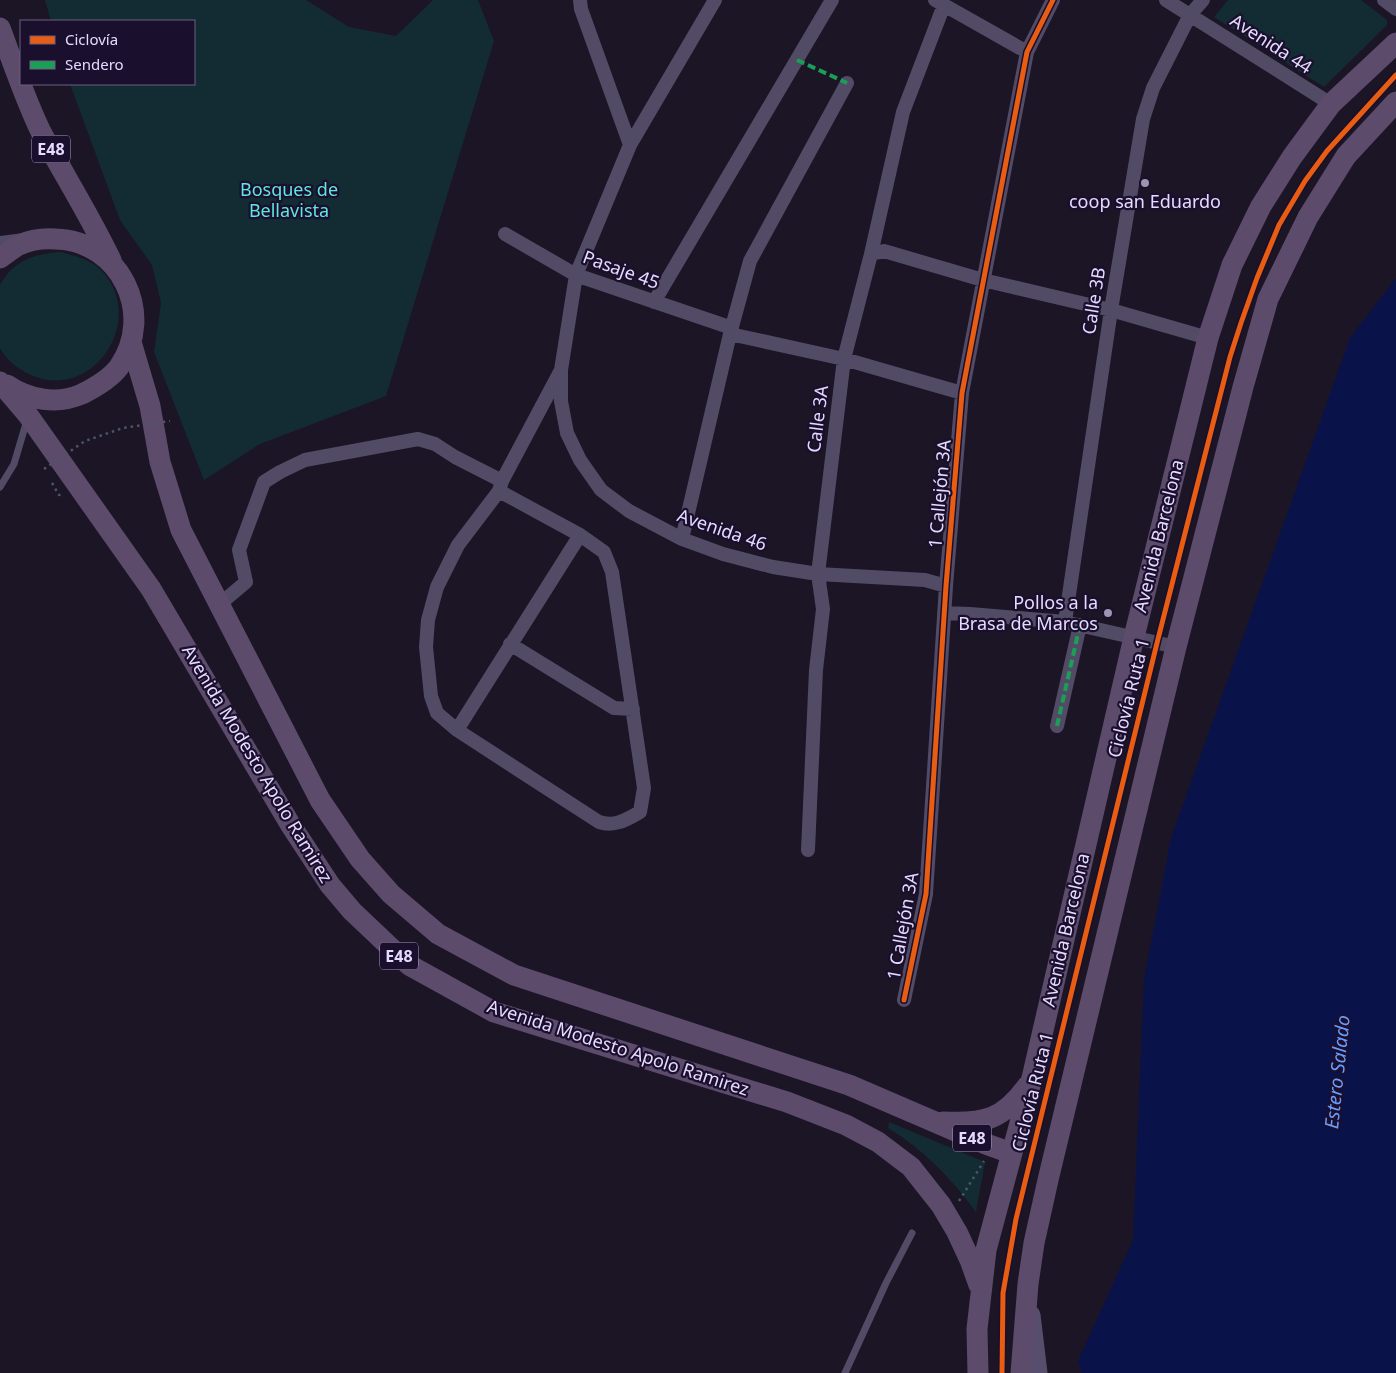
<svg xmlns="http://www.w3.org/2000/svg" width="1396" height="1373" viewBox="0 0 1396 1373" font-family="'Noto Sans',sans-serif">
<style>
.green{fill:#132c34}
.water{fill:#0a1349}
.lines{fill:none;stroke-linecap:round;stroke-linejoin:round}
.path{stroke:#4c5568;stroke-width:2.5;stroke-dasharray:2.5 4;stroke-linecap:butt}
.lane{stroke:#514b66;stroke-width:7}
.street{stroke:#514b66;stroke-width:14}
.secondary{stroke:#564e6c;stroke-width:19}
.primary{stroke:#5c4b6b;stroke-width:21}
.path-bridge{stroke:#4c5568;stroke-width:2.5;stroke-dasharray:2.5 4;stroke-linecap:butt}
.quiet{stroke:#1a9f57;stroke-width:4;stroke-dasharray:8 4;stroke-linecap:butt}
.cycleway-casing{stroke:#1a0f2c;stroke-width:8}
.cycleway{stroke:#e95d12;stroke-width:5}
.poi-dot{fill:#9f95b3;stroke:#1a0f2c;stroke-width:2}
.labels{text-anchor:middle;stroke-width:4.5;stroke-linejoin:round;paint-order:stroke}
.shield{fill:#1a0f2c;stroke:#a99dc0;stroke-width:1}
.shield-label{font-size:16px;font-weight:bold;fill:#e6daff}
.street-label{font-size:18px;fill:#e6daff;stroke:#1a0f2c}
.park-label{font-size:18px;fill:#5ee7e0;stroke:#1a0f2c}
.poi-label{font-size:18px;fill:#e6daff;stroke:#1a0f2c}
.water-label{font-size:19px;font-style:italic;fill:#689bff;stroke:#1a0f2c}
</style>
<rect width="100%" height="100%" fill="#1b1526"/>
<path class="green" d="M45,0H306L349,27L396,36L433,0H478L494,41L386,396L260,444L204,480L154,352L161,303L152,265L120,220L70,84H194V21H51Z
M1228,0H1361L1387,20V25L1324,87L1214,17Z
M61,252C75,256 89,259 100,269C149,317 94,403 31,375C18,369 7,361 0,348V285C14,260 34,254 61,252Z
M889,1122L985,1162L976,1212C952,1179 924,1150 888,1128Z"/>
<path class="water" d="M1396,278V1373H1082L1078,1361L1133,1240L1144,980L1171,838L1350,338Z"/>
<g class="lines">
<path class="path" d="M52,483L59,495L61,494
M959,1201L984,1161"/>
<path class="lane" d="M0,487L14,464L27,420
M845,1373L886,1283L912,1233"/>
<path class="street" d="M580,0L581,9L630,145
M715,0L630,145L576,275L561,370V401L567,433L580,460L601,490L629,511L682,539L723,554L773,567L818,574L925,580L946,586
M935,0L1027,52
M1166,0L1331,104
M1384,0L1396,9
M505,234L576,275L732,328
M0,243L24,240
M871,254L884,251L983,280L1111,310L1208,338
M654,302L832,0
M730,334L844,359L962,393
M499,491L580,535L604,552L612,572L644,788L640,812C626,820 615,827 599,822L457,730L437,713L431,696L426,647L428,620L437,587L458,545L499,491L502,481L561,370
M682,539L730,334L750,261L847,83
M220,604L246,582L239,550L264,482L280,472L305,460L418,439L435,444L455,457L502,481
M944,613L970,614L1065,622L1176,647
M1065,622L1111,310L1143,119L1153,88L1190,15L1203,0
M510,644L614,708L633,709
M1057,726L1080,625
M457,730L580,535
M808,850L816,670L823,609L818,574L844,359L871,254L903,112L944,5
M904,1000L926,894L946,586L962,393L1027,52L1053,0"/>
<path class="secondary" d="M1031,1315L1038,1373"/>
<path class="primary" d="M0,28C13,63 25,99 41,132C64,175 90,216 111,260
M0,258C6,254 12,249 19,245C30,240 44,238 56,239C120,241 156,314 119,367C110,379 96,387 82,394C57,405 29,400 7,385
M131,342L150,406L160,462L181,530L320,800L360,859L391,894L438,934L514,975L849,1085L986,1144L1011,1153
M0,382L28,415L151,589L290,824L330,885L352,911L409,965L494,1012L787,1102L846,1125L878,1142L911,1167L941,1205L957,1232L970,1260L979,1285
M943,1122C984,1124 1003,1120 1028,1085
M978,1373L977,1329L986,1250L1032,1078L1134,637L1208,338L1232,265L1261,206L1292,157L1331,104L1396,43
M1021,1373L1028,1284L1034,1243L1048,1180L1176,647L1243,387L1268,299L1308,217L1346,156L1396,102"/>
<path class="path-bridge" d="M44,469L85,441L123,428L170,421"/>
<path class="quiet" d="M797,60L847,83
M1057,726L1080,625"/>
<g class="cycleway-casing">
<path id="cycleway" d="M904,1000L926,894L946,586L962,393L1027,52L1053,0
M1002,1373L1003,1293L1016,1219L1157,643L1230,357L1241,323L1257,278L1279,225L1305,181L1327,151L1396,75"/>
</g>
<use href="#cycleway" class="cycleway"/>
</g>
<g class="poi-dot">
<circle cx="1145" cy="183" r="5"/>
<circle cx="1108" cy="613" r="5"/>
</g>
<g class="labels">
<g class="shield">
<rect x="32" y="135.5" width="38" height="27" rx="4"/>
<rect x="380" y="942.5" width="38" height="27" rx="4"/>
<rect x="953" y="1124.5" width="38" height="27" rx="4"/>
</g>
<g class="shield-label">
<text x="51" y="155">E48</text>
<text x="399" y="962">E48</text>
<text x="972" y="1144">E48</text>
</g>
<g class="street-label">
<text transform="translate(1271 44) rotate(33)" y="6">Avenida 44</text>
<text transform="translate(621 270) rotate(20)" y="6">Pasaje 45</text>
<text transform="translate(1094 301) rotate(-81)" y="6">Calle 3B</text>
<text transform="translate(818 419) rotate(-83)" y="6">Calle 3A</text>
<text transform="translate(940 494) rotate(-85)" y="6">1 Callejón 3A</text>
<text transform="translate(722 530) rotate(19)" y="6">Avenida 46</text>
<text transform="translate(1159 536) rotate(-76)" y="6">Avenida Barcelona</text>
<text transform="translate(1129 698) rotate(-76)" y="6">Ciclovía Ruta 1</text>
<text transform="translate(257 764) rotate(59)" y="6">Avenida Modesto Apolo Ramirez</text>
<text transform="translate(903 926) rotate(-80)" y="6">1 Callejón 3A</text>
<text transform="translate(1066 930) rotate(-77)" y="6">Avenida Barcelona</text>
<text transform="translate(618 1048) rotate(18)" y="6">Avenida Modesto Apolo Ramirez</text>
<text transform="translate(1033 1092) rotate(-76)" y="6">Ciclovía Ruta 1</text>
</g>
<g class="park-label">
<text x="289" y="196">Bosques de<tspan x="289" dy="21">Bellavista</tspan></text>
</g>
<g class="poi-label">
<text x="1145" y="208">coop san Eduardo</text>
<text x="1098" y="609" text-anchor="end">Pollos a la<tspan x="1098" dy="21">Brasa de Marcos</tspan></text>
</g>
<g class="water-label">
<text transform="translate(1337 1072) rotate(-84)" y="7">Estero Salado</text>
</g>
</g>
<rect x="20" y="20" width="175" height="65" fill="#1a0f2c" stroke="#6c6080"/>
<rect x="30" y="36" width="25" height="8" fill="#e95d12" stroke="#6c6080"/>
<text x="65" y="45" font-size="15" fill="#e6daff">Ciclovía</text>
<rect x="30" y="61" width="25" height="8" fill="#1a9f57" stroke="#6c6080"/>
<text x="65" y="70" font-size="15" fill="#e6daff">Sendero</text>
</svg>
